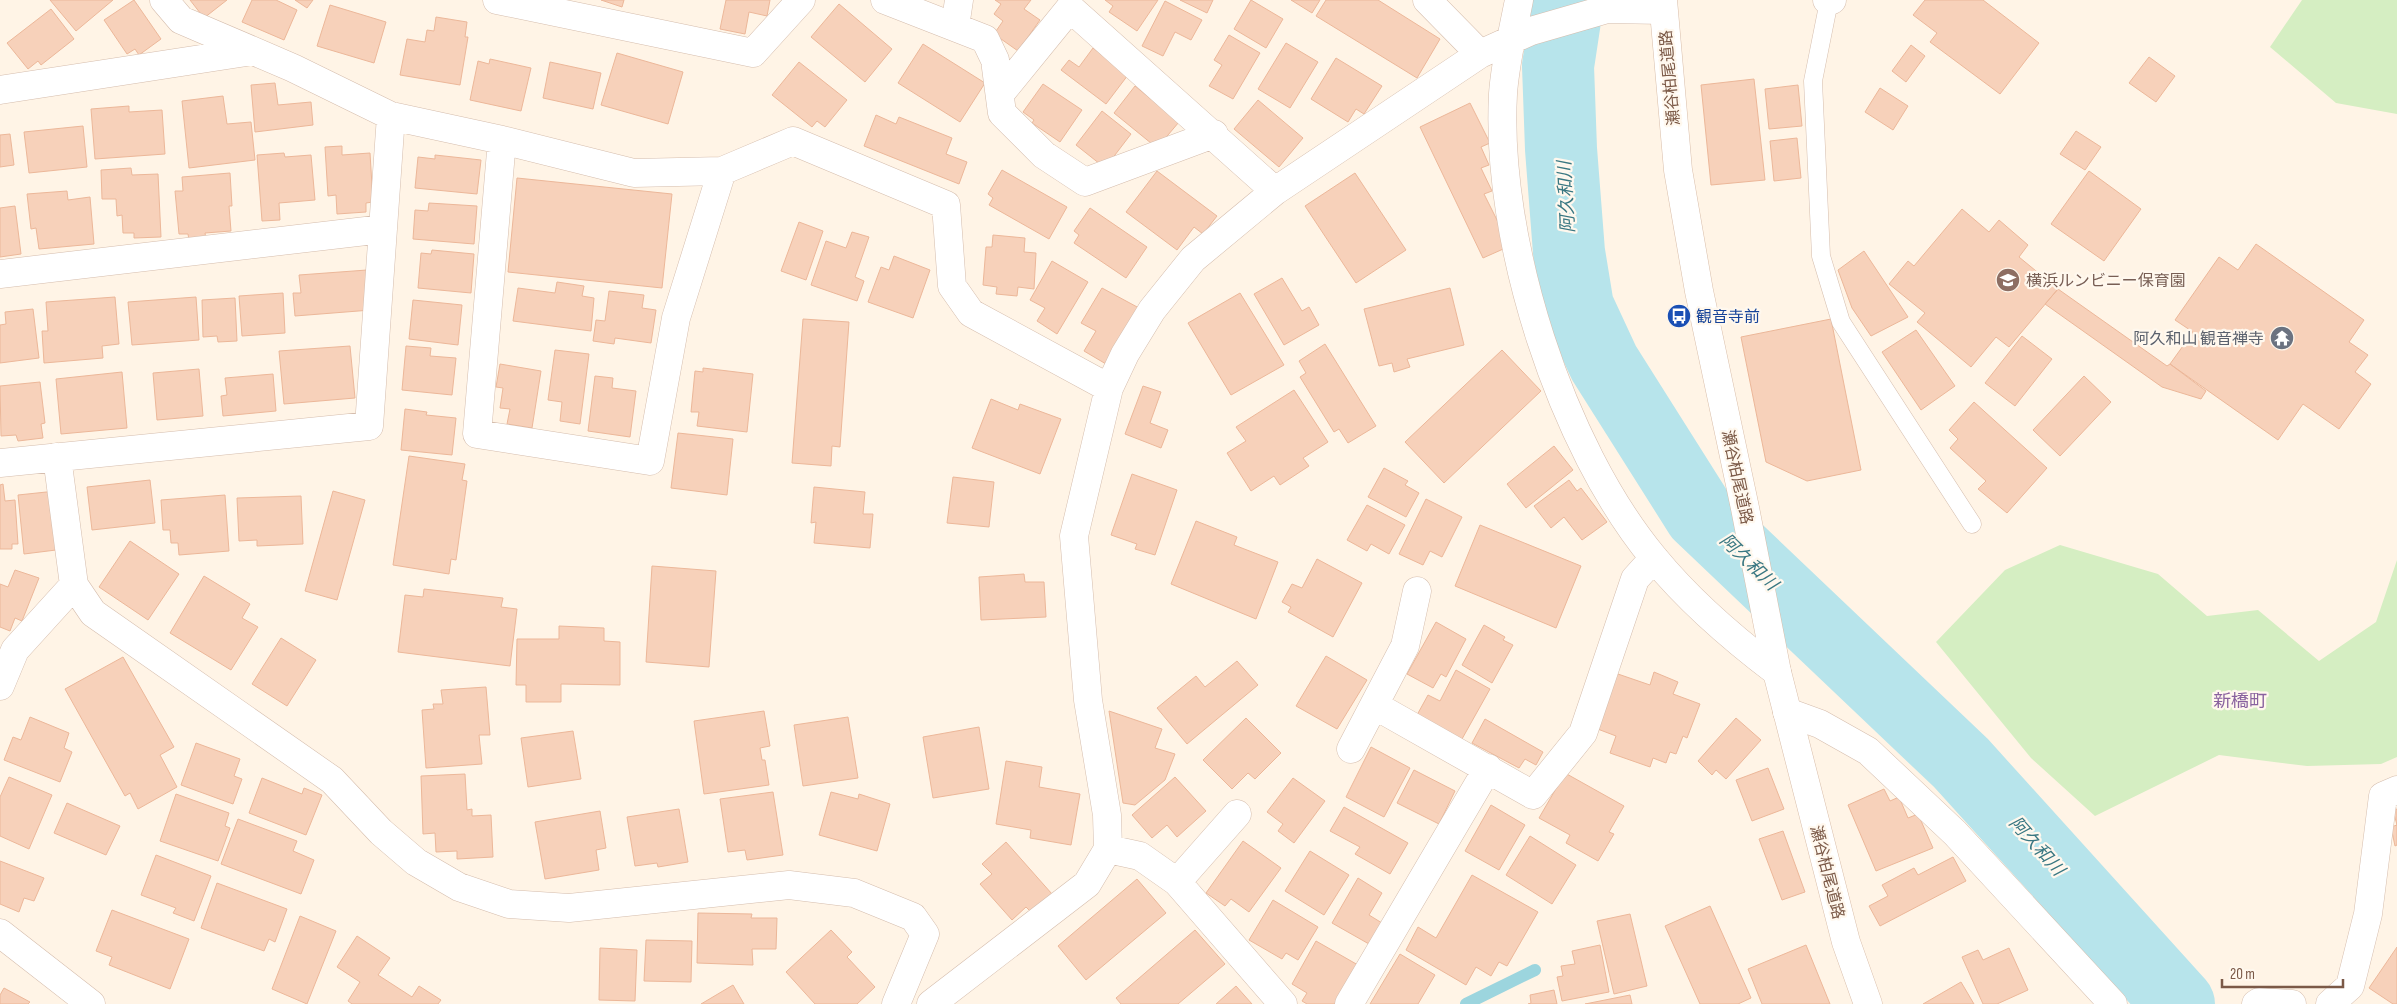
<svg xmlns="http://www.w3.org/2000/svg" width="2397" height="1004" viewBox="0 0 2397 1004" font-family="'Sofia Sans Condensed','Noto Sans JP',sans-serif">
<style>
.green{fill:#d5eec2}
.lines{fill:none;stroke-linecap:round;stroke-linejoin:round}
.stream{stroke:#9cd5de;stroke-width:12}
.river{stroke:#b7e4eb;stroke-width:72}
.building{fill:#f7d1ba;stroke:#ecb799}
.lane-casing{stroke:#d5bdad;stroke-width:19}
.street-casing{stroke:#d5bdad;stroke-width:29}
.secondary-casing{stroke:#d8bda9;stroke-width:29}
.lane{stroke:#fff;stroke-width:18}
.street{stroke:#fff;stroke-width:28}
.secondary{stroke:#fff;stroke-width:28}
.labels{text-anchor:middle;stroke-width:4.5;stroke-linejoin:round;paint-order:stroke}
.street-label{font-size:16px;fill:#7b5947;stroke:#fff8ee}
.education-label{font-size:16px;fill:#785e54;stroke:#fff8ee;text-anchor:start}
.transit-label{font-size:16px;fill:#164399;stroke:#fff8ee;text-anchor:start}
.worship-label{font-size:16px;fill:#5b616d;stroke:#fff8ee;text-anchor:end}
.water-label{font-size:18px;font-style:italic;fill:#397782;stroke:#fff8ee}
.neighbourhood-label{font-size:18px;fill:#89629f;stroke:#fff8ee}
</style>
<rect width="100%" height="100%" fill="#fff4e6"/>
<path class="green" d="M2302,0H2397V114L2336,103L2270,47Z
M2060,545L2158,574L2207,616L2258,610L2319,661L2376,622L2397,560V757L2381,764L2307,766L2219,755L2095,816L2031,758L1936,642L2005,570Z"/>
<g class="lines">
<path class="stream" d="M1466,1004L1535,970"/>
<path class="river" d="M1568,0L1558,66L1561,149L1569,252L1578,307L1604,363L1700,515L1961,763L2179,1004"/>
</g>
<path class="building" d="M50,0H113L76,31Z
M134,0L161,39L139,55L135,49L127,54L104,20Z
M190,0H227L204,18Z
M252,0H276L297,10L284,40L242,22Z
M295,0H313L307,8Z
M601,0H624L622,7Z
M726,0H770L767,16L749,12L745,34L720,29Z
M995,0H1031L1024,9L1040,20L1018,51L994,34L1003,21L994,14L1001,4Z
M1105,0H1158L1137,31L1109,12L1113,6Z
M1180,0H1213L1207,13Z
M1251,0L1283,19L1266,48L1234,29Z
M1291,0H1320L1312,13Z
M1326,0H1378L1440,39L1417,78L1316,16Z
M1925,0H1983L2039,43L2000,94L1930,42L1937,33L1913,15Z
M1165,1L1202,20L1191,40L1175,32L1163,56L1142,46Z
M839,4L892,49L865,82L811,37Z
M330,5L386,22L374,63L317,46Z
M51,9L74,39L41,65L38,61L28,69L7,43Z
M436,17L467,22L465,37H468L460,85L400,75L407,39L425,42L427,30L434,31Z
M1229,35L1260,53L1233,99L1209,86L1222,65L1214,60Z
M1286,43L1318,62L1290,108L1258,89Z
M923,44L985,83L960,122L898,83Z
M1911,45L1925,56L1906,82L1892,71Z
M1093,48L1128,75L1106,104L1061,70L1069,60L1079,67Z
M617,53L683,72L668,124L601,105Z
M2149,57L2175,76L2156,102L2129,83Z
M1336,58L1382,86L1364,114L1356,109L1348,122L1311,99Z
M490,59L531,68L521,111L470,100L478,61L489,64Z
M550,62L601,73L593,109L543,98Z
M799,62L847,100L825,127L817,121L812,127L772,95Z
M1754,79L1765,180L1711,185L1701,85Z
M275,83L278,105L311,102L313,125L255,132L251,85Z
M1043,84L1082,110L1060,142L1032,123L1034,120L1023,112Z
M1798,85L1802,126L1769,129L1765,89Z
M1135,86L1179,122L1157,148L1114,113Z
M1880,88L1908,106L1893,130L1865,112Z
M223,96L227,124L251,122L255,160L189,168L182,101Z
M1258,100L1303,138L1279,167L1234,129Z
M1470,103L1490,143L1481,147L1489,165L1481,168L1492,191L1484,194L1510,246L1483,258L1420,127Z
M129,106V112L162,110L165,154L95,159L91,109Z
M1102,111L1131,134L1105,168L1076,145Z
M876,115L896,124L899,117L952,138L946,154L967,162L959,184L864,146Z
M83,126L87,167L29,173L24,132Z
M2076,131L2101,147L2085,170L2060,154Z
M10,134L14,165L0,167V135Z
M1797,138L1801,178L1774,181L1770,141Z
M342,146V155L370,153L373,202L366,203V212L337,214L336,195L328,196L325,147Z
M284,153L285,157L311,155L315,200L279,203L280,220L262,221L257,155Z
M435,155L481,160L477,194L415,188L418,157L435,159Z
M131,168L132,175L158,174L161,237L134,238V233H123L122,215L117,216L116,199H102L101,170Z
M1002,170L1067,207L1049,239L989,205L993,198L988,194Z
M1157,171L1217,216L1203,234L1194,227L1177,250L1126,212Z
M2089,171L2141,209L2104,261L2051,224Z
M230,173L232,206H229L231,231L205,233L206,239L189,240L188,234H179L175,191H183L182,177Z
M1355,173L1406,250L1356,283L1305,206Z
M517,178L672,194L662,288L508,272Z
M67,191L68,200L90,197L94,244L39,249L36,228L31,229L27,194Z
M429,203L477,206L474,244L413,239L415,210L428,211Z
M15,206L21,254L0,257V208Z
M1090,208L1147,247L1126,278L1074,243L1079,235L1074,231Z
M1962,209L1989,232L1999,220L2028,245L2019,257L2058,289L2009,347L1996,337L1971,367L1917,322L1925,313L1889,284L1908,261L1914,266Z
M799,222L823,231L806,280L781,271Z
M852,232L869,237L855,277L864,281L857,301L811,285L826,241L846,248Z
M993,235L1025,238L1024,252L1036,253L1034,289L1018,287L1017,296L996,294L997,287L983,285L986,247H992Z
M2256,244L2364,320L2349,342L2368,355L2355,372L2371,384L2339,429L2303,404L2278,440L2170,364L2193,332L2175,320L2219,257L2238,270Z
M432,250L474,254L471,293L418,288L421,253L431,254Z
M1864,251L1908,317L1871,336L1852,308L1838,270Z
M894,256L930,270L913,318L868,302L881,267L889,270Z
M1052,261L1088,282L1057,334L1037,321L1045,308L1030,300Z
M367,270L371,310L295,316L293,293H301L299,275Z
M1282,278L1302,311L1309,307L1319,325L1284,345L1254,294Z
M557,282L584,286L582,296L594,298L591,331L513,321L518,288L555,293Z
M1102,288L1139,308L1106,364L1084,351L1096,331L1081,323Z
M1450,288L1464,345L1407,359L1410,367L1394,372L1392,363L1379,366L1364,309Z
M2058,289L2167,366L2170,364L2206,391L2201,399L2162,387L2045,304Z
M609,291L644,295L642,308L656,310L651,343L615,338L614,344L593,341L596,320L605,321Z
M283,293L285,333L242,336L239,296Z
M1240,293L1284,365L1231,395L1188,323Z
M115,297L119,344L102,346L103,358L44,363L42,331H48L46,302Z
M196,297L199,340L132,345L128,302Z
M235,298L237,341L218,342L217,336L203,337L202,300Z
M413,300L462,305L458,345L409,339Z
M33,309L39,358L0,363V325L6,324L5,312Z
M803,319L849,322L840,447L832,446L831,466L792,463Z
M1831,319L1861,470L1807,481L1766,462L1741,337Z
M1916,330L1955,386L1921,410L1882,352Z
M2022,336L2052,359L2015,406L1985,383Z
M1325,344L1376,426L1348,443L1339,429L1334,432L1300,377L1306,373L1299,361Z
M350,346L355,398L284,404L279,351Z
M406,346L431,348L430,356L456,358L452,395L402,390Z
M555,350L589,354L580,424L560,421L562,402L548,400Z
M1502,350L1541,391L1444,483L1405,442Z
M500,364L541,371L532,428L507,424L510,409L500,408L503,388L496,387Z
M703,368L753,374L747,432L697,426L699,412H691L695,371L703,372Z
M199,369L203,416L157,420L153,373Z
M122,372L127,428L61,434L56,379Z
M273,374L276,411L223,416L221,396L227,395L225,378Z
M595,376L613,378L612,388L636,391L630,437L588,431Z
M2084,376L2111,402L2060,456L2033,430Z
M40,382L45,423L41,424L43,438L18,441L16,435L1,436L0,386Z
M1143,386L1161,392L1150,423L1168,430L1161,448L1125,434Z
M1294,390L1328,442L1303,458L1309,466L1280,485L1274,476L1251,491L1227,453L1246,441L1236,427Z
M991,399L1018,410L1020,404L1061,419L1040,474L972,448Z
M1974,402L2047,468L2007,513L1978,489L1986,481L1950,448L1958,439L1949,430Z
M405,409L427,412L426,415L456,418L452,455L401,450Z
M678,433L733,439L727,495L671,488Z
M1554,446L1573,470L1526,508L1507,484Z
M409,456L465,464L462,480L467,481L456,560L451,559L449,574L393,565Z
M1384,468L1408,481L1405,485L1419,493L1406,517L1368,497Z
M1132,474L1177,490L1155,555L1135,549L1137,544L1111,535Z
M953,477L994,482L989,527L947,523Z
M150,480L155,523L92,530L87,487Z
M1569,480L1577,491L1581,488L1607,522L1582,540L1564,517L1551,528L1534,506Z
M3,484L5,501L15,500L18,544H12V549H0V485Z
M814,487L865,492L863,514H873L870,548L814,543L816,522L811,523Z
M56,491V550L24,554L18,495Z
M333,491L365,500L337,600L305,591Z
M225,495L229,551L179,555L178,543H171L170,530H163L161,500Z
M301,496L303,544L257,546V540L239,541L237,498Z
M1426,499L1462,517L1442,557L1430,551L1423,565L1399,554Z
M1367,505L1405,525L1389,554L1371,544L1367,551L1347,540Z
M1196,521L1237,537L1234,545L1278,562L1256,619L1171,584Z
M1480,525L1581,566L1556,628L1455,586Z
M130,541L179,574L148,620L99,587Z
M1317,559L1362,583L1333,637L1288,612L1291,607L1282,602L1292,584L1302,588Z
M652,566L716,571L709,667L646,662Z
M15,570L39,578L22,621L15,618L10,631L0,627V584L8,587Z
M1024,574L1025,582H1044L1046,617L981,620L979,577Z
M204,576L250,604L242,618L258,627L231,670L170,633Z
M424,589L503,598L501,607L517,609L510,666L398,652L405,595L423,597Z
M1436,622L1466,639L1446,677L1441,674L1433,688L1407,674Z
M1484,625L1505,637L1503,640L1513,645L1492,683L1462,665Z
M559,626L604,628V641L620,642V685L561,684V702H526V685H516L517,639H559Z
M281,638L316,660L287,706L252,684Z
M1326,656L1367,680L1337,729L1296,706Z
M123,657L174,747L160,755L177,787L138,809L130,793L125,796L65,689Z
M1237,661L1258,685L1187,744L1157,708L1196,676L1205,687Z
M1456,670L1490,689L1462,739L1417,715L1428,695L1440,701Z
M1654,672L1678,682L1673,694L1700,704L1687,738L1683,736L1676,754L1670,752L1666,763L1653,758L1650,767L1610,753L1616,736L1595,728L1615,673L1650,685Z
M486,687L490,735H479L482,764L426,768L422,710L434,709L433,704H443L441,690Z
M764,711L770,746L760,748L762,760H765L769,785L704,794L694,721Z
M1109,711L1162,729L1155,748L1175,754L1165,780L1135,805L1123,803Z
M30,717L69,733L64,748L72,752L60,782L4,760L13,737L21,740Z
M848,717L858,778L803,786L794,725Z
M1246,718L1281,753L1255,779L1248,773L1232,789L1203,760Z
M1736,718L1761,740L1726,779L1716,770L1712,775L1698,761Z
M1485,719L1543,752L1536,765L1525,759L1519,768L1472,743Z
M979,727L989,789L933,798L923,737Z
M573,731L581,779L528,787L521,738Z
M196,743L240,759L234,776L242,779L233,804L181,785Z
M1371,747L1410,768L1384,817L1346,797Z
M1006,761L1042,767L1039,787L1080,794L1071,845L1030,838L1031,830L996,824Z
M1768,768L1784,809L1752,821L1736,780Z
M1414,770L1455,791L1439,824L1397,803Z
M1565,773L1624,806L1609,832L1614,834L1598,861L1566,843L1570,835L1539,818Z
M465,774L467,810L472,809V816L491,815L493,857L457,859V851L436,852L435,833L423,834L421,776Z
M9,777L52,795L29,849L0,836V797Z
M1175,777L1206,811L1177,837L1167,825L1152,838L1132,815Z
M262,778L302,794L304,788L322,795L306,835L249,813Z
M1293,778L1325,801L1294,843L1278,831L1283,824L1267,812Z
M1884,789L1890,801L1899,797L1908,818L1918,814L1933,848L1876,871L1848,805Z
M773,792L783,855L747,860L745,850L728,852L720,799Z
M831,792L858,799L859,794L890,804L877,851L819,835Z
M176,794L229,813L225,826L230,828L218,861L160,841Z
M67,803L120,826L106,855L54,833Z
M1491,805L1525,825L1499,870L1465,851Z
M1344,807L1408,843L1390,874L1355,854L1360,847L1330,831Z
M679,809L688,862L658,867L657,863L635,866L627,817Z
M2397,809V845L2395,846L2391,827L2397,825L2393,810Z
M600,811L606,848L596,850L599,870L545,879L535,822Z
M238,819L297,841L293,851L314,860L301,894L221,864Z
M1783,831L1805,892L1782,900L1759,839Z
M1530,836L1576,865L1552,904L1506,875Z
M1243,841L1281,868L1249,912L1231,899L1225,906L1206,893Z
M1006,842L1052,894L1031,912L1026,907L1012,920L980,884L992,874L982,864Z
M1310,851L1349,875L1324,915L1285,891Z
M156,855L211,876L194,921L173,913L176,908L141,895Z
M1953,857L1966,881L1880,926L1869,906L1888,896L1882,885L1914,868L1918,875Z
M0,861L44,878L34,901L24,898L19,912L0,904Z
M1472,875L1538,912L1507,966L1499,962L1491,976L1476,967L1466,985L1406,950L1418,927L1436,938Z
M1358,878L1382,893L1369,915L1382,923L1369,944L1332,923Z
M1137,879L1166,913L1086,980L1058,946Z
M217,883L287,909L275,942L269,939L264,951L201,928Z
M1273,900L1318,927L1298,960L1286,953L1282,959L1249,940Z
M1710,906L1751,998L1738,1004H1700L1665,926Z
M112,910L189,939L170,989L109,965L112,957L96,951Z
M698,913L752,914L751,918H777L776,949H752L753,965L697,963Z
M1630,914L1647,986L1614,994L1597,921Z
M300,916L336,931L307,1004L272,989Z
M831,930L852,952L847,957L875,987L857,1004H815L786,972Z
M1195,930L1225,964L1178,1004H1121L1116,998Z
M357,936L390,958L378,975L412,997L419,986L441,1000L438,1004H352L348,1001L360,982L337,967Z
M646,940L692,941L691,982L644,981Z
M1316,941L1358,965L1336,1004H1307L1302,1001L1307,993L1292,984Z
M1600,945L1609,992L1562,1001L1557,977L1563,976L1561,966L1575,964L1572,951Z
M1806,945L1830,1004H1762L1748,969Z
M2397,947V1004H2393L2369,988Z
M600,948L637,950L635,1001L599,1000Z
M2009,948L2028,990L1997,1004H1983L1962,957L1978,950L1983,960Z
M1400,954L1435,975L1418,1004H1370Z
M1961,982L1974,1004H1923Z
M733,985L744,1004H701Z
M1236,986L1252,1004H1216Z
M4,988L30,1002L28,1004H0V995Z
M1554,990L1557,1004H1528L1531,1003L1530,995Z
M1630,995L1632,1004H1585Z"/>
<g class="lines">
<g class="lane-casing">
<path id="lane" d="M1829,1L1813,81L1821,256L1841,322L1972,524"/>
</g>
<g class="street-casing">
<path id="street" d="M164,0L181,20L293,68L391,116L502,140L634,173L722,171L793,141L946,205L952,286L971,313L1109,388
M497,0L753,53L801,0
M885,0L985,39L995,60L1002,113L1044,155L1085,182L1214,134
M1427,0L1480,54
M1519,0C1513,31 1505,63 1503,94C1495,240 1561,446 1654,558C1690,602 1732,638 1777,672
M1827,0H1832
M955,27L959,0
M0,90L253,51
M1000,94L1070,8L1275,191
M502,140L477,434L650,461L676,318L722,171
M0,274L383,229
M0,463L369,426L391,116
M74,585L93,613L332,780L381,832L416,862L459,887L509,904L569,908L789,885L854,893L913,917L925,934L896,1004
M0,686L15,650L74,585L57,457
M1374,705L1533,795L1583,733L1635,579L1654,558
M1787,712L1820,724L1868,751L1955,833L2113,1004
M1351,749L1405,646L1417,591
M1108,849L1140,856L1177,882L1283,1004
M1177,882L1237,814
M0,933L91,1004
M931,1004L1087,884L1108,849L1107,815L1088,700L1074,536L1109,388L1125,354L1152,310L1193,259L1275,191L1480,54L1531,31L1607,9L1663,10
M1349,1004L1488,768
M2256,1004L2259,1002L2292,1004
M2330,1004L2350,986L2368,914L2383,796L2397,790"/>
</g>
<g class="secondary-casing">
<path id="secondary" d="M1663,0L1678,170L1699,291L1745,508L1777,672L1846,942L1868,1004"/>
</g>
<use href="#lane" class="lane"/>
<use href="#street" class="street"/>
<use href="#secondary" class="secondary"/>
</g>
<defs>
<g id="school-disc" transform="scale(1.25)"><circle r="9.5" fill="#8d6e63" stroke="#fff8ee"/><path d="M0-5L7-2L0 1L-7-2ZM-4 1L0 2.5L4 1V4Q0 6-4 4Z" fill="#fff"/></g>
<g id="bus-disc" transform="scale(1.25)"><circle r="9.5" fill="#1a4fb4" stroke="#fff8ee"/><path d="M-5-6H5V4H4V6H2V4H-2V6H-4V4H-5ZM-3.5-4V0h7V-4ZM-3.5 1.2v1.5H-2V1.2ZM2 1.2v1.5H3.5V1.2Z" fill="#fff"/></g>
<g id="temple-disc" transform="scale(1.25)"><circle r="9.5" fill="#6b7280" stroke="#fff8ee"/><path d="M0-6L5-2H3V0L6.5 2.5H4V6H1.5V3h-3V6H-4V2.5H-6.5L-3 0V-2H-5Z" fill="#fff"/></g>
</defs>
<g fill-rule="evenodd">
<use href="#school-disc" x="2008" y="280"/>
<use href="#bus-disc" x="1679" y="316"/>
<use href="#temple-disc" x="2282" y="338"/>
</g>
<g class="labels">
<g class="street-label">
<text transform="translate(1669 78) rotate(-95)" y="6">瀬谷柏尾道路</text>
<text transform="translate(1738 477) rotate(78)" y="6">瀬谷柏尾道路</text>
<text transform="translate(1828 872) rotate(76)" y="6">瀬谷柏尾道路</text>
</g>
<g class="education-label">
<text x="2026" y="286">横浜ルンビニー保育園</text>
</g>
<g class="transit-label">
<text x="1696" y="322">観音寺前</text>
</g>
<g class="worship-label">
<text x="2264" y="344">阿久和山 観音禅寺</text>
</g>
<g class="water-label">
<text transform="translate(1566 197) rotate(-93)" y="6">阿久和川</text>
<text transform="translate(1749 562) rotate(44)" y="6">阿久和川</text>
<text transform="translate(2037 846) rotate(48)" y="6">阿久和川</text>
</g>
<g class="neighbourhood-label">
<text x="2240" y="707">新橋町</text>
</g>
</g>
<path d="M2222 979v8h121v-8" fill="none" stroke="#7b5947" stroke-width="2.5"/>
<text x="2230" y="979" font-size="15" fill="#7b5947" stroke="#fff8ee" stroke-width="4" paint-order="stroke">20 m</text>
</svg>
